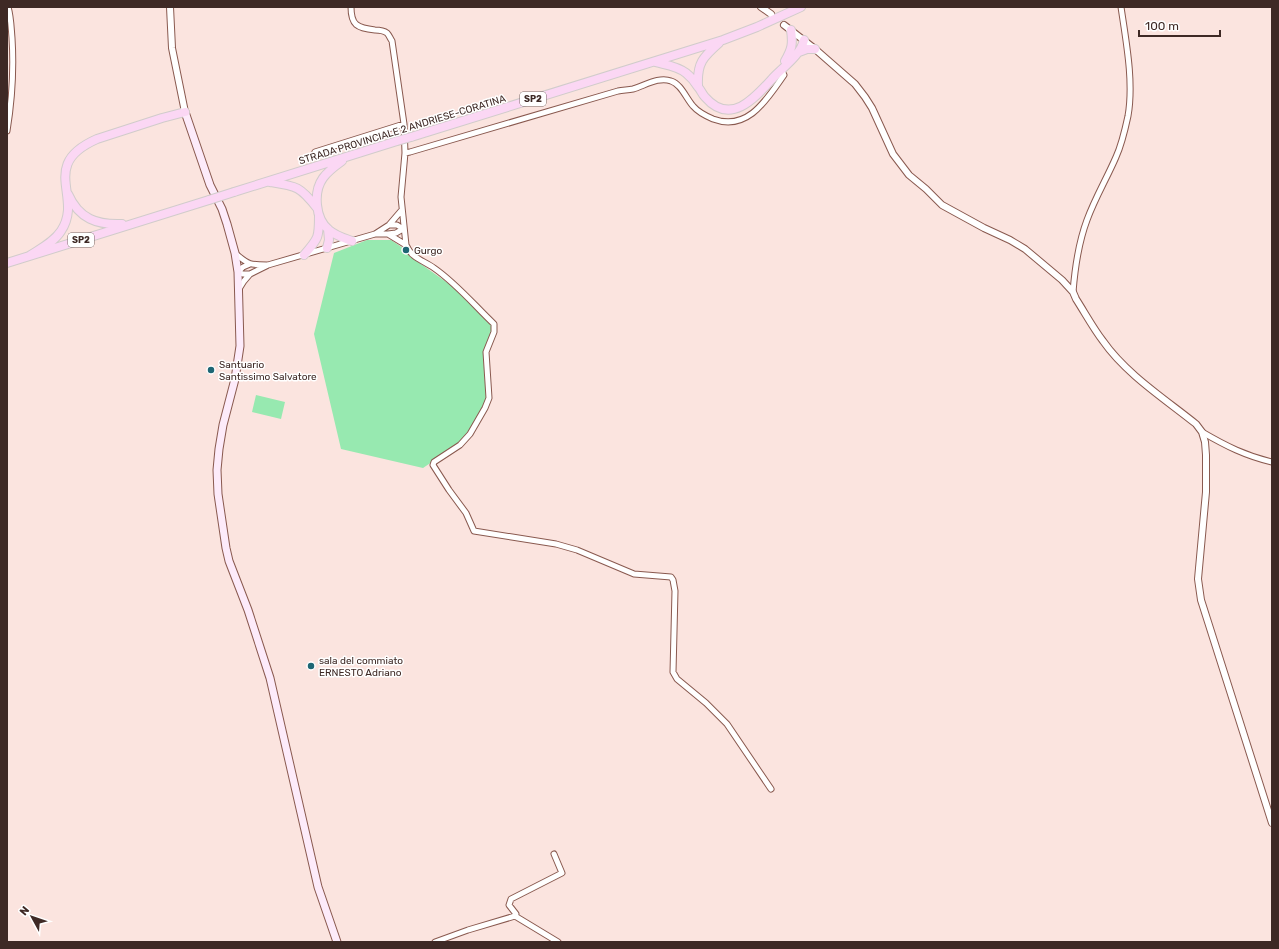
<svg xmlns="http://www.w3.org/2000/svg" width="1279" height="949" viewBox="0 0 1279 949" font-family="Rubik,sans-serif">
<style>
.green{fill:#97e9b0}
.lines{fill:none;stroke-linecap:round;stroke-linejoin:round}
.minor-casing{stroke:#89594f;stroke-width:7}
.tertiary-casing{stroke:#89594f;stroke-width:8}
.secondary-casing{stroke:#89594f;stroke-width:9}
.primary-casing{stroke:#d1cccb;stroke-width:10}
.minor{stroke:#fff;stroke-width:5}
.tertiary{stroke:#fff;stroke-width:6}
.secondary{stroke:#fdebfa;stroke-width:7}
.primary{stroke:#fbd7f4;stroke-width:8}
.primary-bridge-casing{stroke:#d1cccb;stroke-width:10;stroke-linecap:butt}
.primary-bridge{stroke:#fbd7f4;stroke-width:8}
.poi-dot{fill:#1e6674;stroke:#fff;stroke-width:1.5}
.labels{text-anchor:middle;stroke-width:3;stroke-linejoin:round;paint-order:stroke}
.shield{fill:#fff;stroke:#786966;stroke-width:1}
.shield-label{font-size:9px;font-weight:bold;fill:#3e2925}
.street-label{font-size:10px;fill:#3e2925;stroke:#fff}
.poi-label{font-size:10px;fill:#3e2925;stroke:#fff;text-anchor:start}
</style>
<rect width="100%" height="100%" fill="#fbe4df"/>
<path class="green" d="M367,240H391L406,250L411,257L459,291L491,325V332L483,352L486,398L484,407L460,443L423,468L341,449L314,334L334,253Z
M256,395L285,402L281,419L252,412Z"/>
<g class="lines">
<g class="minor-casing">
<path id="minor" d="M351,7C351,25 357,28 375,30C379,30 383,30 387,33C389,35 390,38 392,41L404,124L405,153L401,197L406,245C412,259 423,260 434,268C457,284 474,305 494,324V332L486,352L489,398L485,408L470,434L460,445L434,462L433,465L449,490L466,513L474,531L556,544L577,550L634,574L671,577L673,580L675,591L673,672L677,679L706,703L727,724L771,789
M7,131C12,100 14,69 12,38C11,27 11,17 8,7
M315,152L404,124
M405,153L410,152L618,91C623,90 628,90 633,89C644,86 659,76 671,81C681,84 686,98 693,106C698,112 706,116 713,119C748,132 767,99 784,75L781,69
M389,225H397L403,229
M375,234L389,225L401,211
M388,234L396,233L403,229
M235,253C248,265 251,265 267,265
M250,264L243,267L238,272L243,274H250
M239,289L244,281L250,274L268,265L375,234H388L406,245
M1073,292C1075,267 1078,244 1087,220C1095,198 1107,178 1116,157C1122,144 1125,130 1128,116C1134,82 1126,41 1121,7
M1202,432C1226,446 1246,456 1272,462
M515,916L516,914L509,905L511,899L562,873L554,854
M435,942L468,930L515,916L558,942"/>
</g>
<g class="tertiary-casing">
<path id="tertiary" d="M170,7L172,48L185,112
M761,7L771,14
M784,25L815,49L855,84L865,97L872,108L893,154L909,175L926,189L942,205L984,228L1010,240L1025,249L1062,280L1073,292L1076,299C1085,313 1093,328 1103,341C1126,374 1165,399 1196,424L1202,432L1205,442L1206,455V492L1198,579L1201,600L1272,823"/>
</g>
<g class="secondary-casing">
<path id="secondary" d="M185,112L210,185L222,209L227,224L235,253L238,272L240,346L235,379L223,425L219,449L217,470L218,494L226,548L229,561L248,610L270,678L318,887L337,942"/>
</g>
<g class="primary-casing">
<path id="primary" d="M799,52L807,49H815
M785,61C792,49 793,44 791,30
M655,62C666,65 677,66 686,73C691,77 695,82 698,87C701,90 702,94 705,97C730,126 754,99 772,79C782,68 801,55 804,40
M698,85C697,63 703,57 719,43
M411,137L723,40L757,27L801,7
M342,161C335,166 328,171 323,178C313,192 315,219 329,230C336,236 344,238 352,241
M270,182C296,186 300,186 317,208
M234,192L397,141
M68,194C79,219 97,225 122,224
M327,248L329,240L328,229
M304,255C319,238 319,237 319,216
M29,256C40,249 54,242 61,231C84,197 38,165 97,139L162,118L185,112
M7,263L209,200"/>
</g>
<use href="#minor" class="minor"/>
<use href="#tertiary" class="tertiary"/>
<use href="#secondary" class="secondary"/>
<use href="#primary" class="primary"/>
<g class="primary-bridge-casing">
<path id="primary-bridge" d="M397,141L411,137
M209,200L234,192"/>
</g>
<use href="#primary-bridge" class="primary-bridge"/>
</g>
<g class="poi-dot">
<circle cx="406" cy="250" r="4"/>
<circle cx="211" cy="370" r="4"/>
<circle cx="311" cy="666" r="4"/>
</g>
<g class="labels">
<g class="shield">
<rect x="520" y="92" width="26" height="14" rx="3"/>
<rect x="68" y="233" width="26" height="14" rx="3"/>
</g>
<g class="shield-label">
<text x="533" y="102">SP2</text>
<text x="81" y="243">SP2</text>
</g>
<g class="street-label">
<text transform="translate(402 129) rotate(-17)" y="4">STRADA PROVINCIALE 2 ANDRIESE-CORATINA</text>
</g>
<g class="poi-label">
<text x="414" y="254">Gurgo</text>
<text x="219" y="368">Santuario<tspan x="219" dy="12">Santissimo Salvatore</tspan></text>
<text x="319" y="664">sala del commiato<tspan x="319" dy="12">ERNESTO Adriano</tspan></text>
</g>
</g>
<rect width="1279" height="949" fill="none" stroke="#3e2925" stroke-width="16"/>
<g transform="translate(32 917) rotate(310)" stroke="#ffffff" stroke-width="3" paint-order="stroke">
<path d="M0-3L7 15L0 10L-7 15Z" fill="#3e2925"/>
<text y="-6" font-size="11" font-weight="bold" text-anchor="middle" fill="#3e2925">N</text>
</g>
<path d="M1139 30v6h81v-6" fill="none" stroke="#3e2925" stroke-width="2"/>
<text x="1145" y="30" font-size="12" fill="#3e2925" stroke="#ffffff" stroke-width="3" paint-order="stroke">100 m</text>
</svg>
